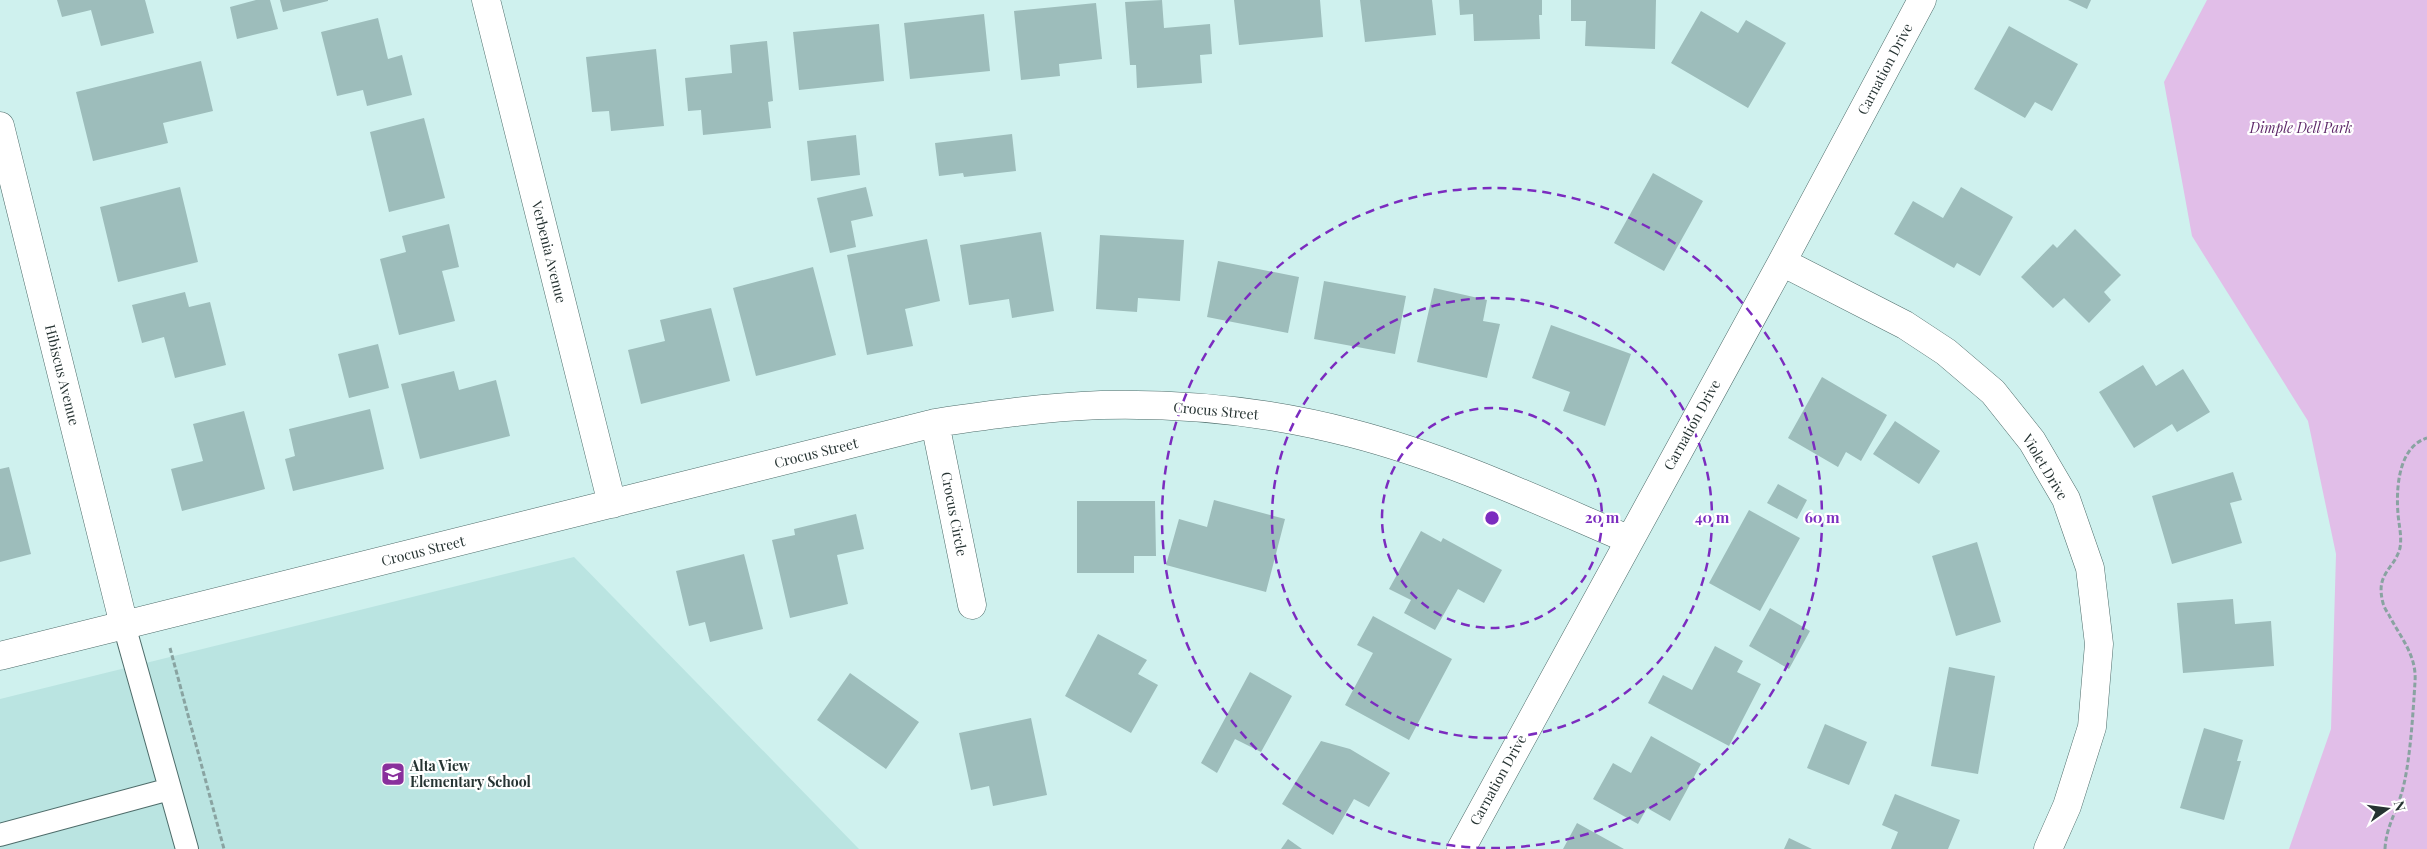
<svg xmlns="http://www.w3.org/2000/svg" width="2427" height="849" viewBox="0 0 2427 849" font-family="'Playfair Display',serif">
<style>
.built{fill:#bae4e1}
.green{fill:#e1bee8}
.building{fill:#9dbdbb}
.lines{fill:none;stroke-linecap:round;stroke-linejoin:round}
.service-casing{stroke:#4e6c6a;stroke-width:24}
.minor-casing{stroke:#4e6c6a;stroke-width:29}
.path{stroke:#89a3a1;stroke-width:3;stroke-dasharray:5 2.5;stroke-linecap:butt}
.service{stroke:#fff;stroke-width:22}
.minor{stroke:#fff;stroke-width:28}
.ring{fill:none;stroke:#7b2cbf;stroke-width:2.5;stroke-dasharray:9 6}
.labels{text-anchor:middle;stroke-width:4.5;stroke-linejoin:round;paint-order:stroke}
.street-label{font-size:14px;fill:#263332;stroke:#fff}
.park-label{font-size:14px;font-style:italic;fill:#5f2a6a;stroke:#fff}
.poi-label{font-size:14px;font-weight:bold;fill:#263332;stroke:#fff;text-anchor:start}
.centre{fill:#7b2cbf;stroke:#fff;stroke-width:2.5}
.ring-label{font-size:15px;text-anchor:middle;font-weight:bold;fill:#7b2cbf;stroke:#fff;stroke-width:4.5;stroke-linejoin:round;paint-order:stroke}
</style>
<rect width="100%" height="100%" fill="#cff1ee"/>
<path class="built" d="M574,557L859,849H0V699Z"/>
<path class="green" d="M2207,0H2427V849H2289L2331,729L2336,554L2308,421L2192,236L2164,82Z"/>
<path class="building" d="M57,0H145L154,33L101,46L91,10L62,17Z
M256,0H270L278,29L237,39L230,7Z
M280,0H328V1L283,12Z
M1162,0L1164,28L1210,24L1212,54L1200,55L1202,83L1137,88L1136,65H1130L1125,2Z
M1234,0H1320L1323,37L1239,45Z
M1360,0H1432L1436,35L1365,42Z
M1459,0H1542V15H1539L1540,39L1474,41L1473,14L1460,15Z
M1571,0H1656L1655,49L1585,46L1586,21H1571Z
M2068,0H2091L2087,9Z
M1096,3L1102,59L1059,64L1060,76L1021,80L1014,11Z
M1701,11L1738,33L1746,20L1786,43L1748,108L1671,63Z
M984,14L990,71L910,79L904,23Z
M378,18L388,59L402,55L412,95L367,106L363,90L337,96L321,32Z
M879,24L884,81L799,90L793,32Z
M2009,26L2078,64L2052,111L2035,102L2025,118L1974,89Z
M767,41L773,101L768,102L771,128L703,135L701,110L688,111L685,78L732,73L730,45Z
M656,49L664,126L611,131L609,111L592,112L586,57Z
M201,61L213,111L163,123L168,143L93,161L76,92Z
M424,118L445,198L389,212L370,132Z
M1012,134L1016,171L964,177L963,173L939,176L935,143Z
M856,135L860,175L811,181L807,141Z
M1653,173L1703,201L1664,271L1614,243Z
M180,187L198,262L118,282L100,207Z
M866,187L873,216L851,221L856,247L830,253L817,198Z
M1961,187L2013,217L1980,276L1957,263L1954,268L1894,234L1913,201L1943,218Z
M449,224L459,267L442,271L455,321L399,335L380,259L406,252L402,236Z
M2075,229L2121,275L2104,292L2111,300L2089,323L2064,298L2053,308L2021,277L2053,244L2057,248Z
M1041,232L1054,311L1012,318L1009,299L969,305L960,245Z
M1100,235L1184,240L1180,301L1138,298L1137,312L1096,309Z
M927,239L940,301L905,309L913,346L867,355L847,255Z
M1218,261L1299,277L1288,333L1207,317Z
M813,267L836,355L756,376L733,288Z
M1324,281L1406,296L1395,354L1314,339Z
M1434,288L1487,300L1483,321L1500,324L1487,378L1417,362Z
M185,292L189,307L210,302L226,365L175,378L164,337L142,343L132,305Z
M711,308L730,381L641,404L628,350L665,341L660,320Z
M1551,325L1631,354L1605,426L1563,411L1570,392L1532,378Z
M378,344L389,388L349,398L338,354Z
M2143,365L2156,386L2183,369L2210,412L2177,432L2172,424L2134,448L2099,392Z
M454,371L459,390L496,380L510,436L420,459L401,384Z
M1822,377L1887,415L1861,461L1846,452L1838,467L1788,438Z
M370,409L384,469L293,491L285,459L295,456L289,429Z
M244,411L265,489L182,511L171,469L203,461L193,424Z
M1895,421L1940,451L1919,484L1873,454Z
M9,467L31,554L0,562V469Z
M2233,472L2242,500L2230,503L2242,543L2172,564L2152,496Z
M1778,484L1807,500L1797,519L1767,503Z
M1214,500L1285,519L1266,592L1166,565L1179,519L1207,527Z
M1077,501H1155L1156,556H1134V573H1077Z
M1749,510L1800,538L1760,611L1709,583Z
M856,514L864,549L837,555L848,604L790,618L772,540L795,535L794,529Z
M1421,531L1441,542L1443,538L1502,570L1484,603L1458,589L1435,630L1404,613L1411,600L1389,589Z
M1977,542L2001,622L1956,636L1932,556Z
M744,554L763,629L710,642L705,622L689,626L676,571Z
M2233,599L2235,624L2271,621L2274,666L2183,673L2177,603Z
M1770,608L1810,631L1789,669L1749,646Z
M1373,616L1452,659L1409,740L1345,705L1373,653L1357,645Z
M1098,634L1147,660L1138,674L1158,685L1131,733L1065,696Z
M1715,646L1743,661L1737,672L1761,684L1729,746L1648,703L1663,675L1692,690Z
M1949,667L1995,676L1978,774L1931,766Z
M1250,672L1292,696L1261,752L1235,739L1217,773L1201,763Z
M850,673L919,722L886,769L817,720Z
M1031,718L1047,795L993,806L989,786L971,790L959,733Z
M1825,724L1867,742L1849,785L1807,768Z
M2204,728L2243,740L2237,761H2241L2224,820L2180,808Z
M1651,736L1701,764L1670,821L1647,808L1638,824L1593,799L1613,763L1631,773Z
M1321,741L1350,749L1390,773L1369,807L1354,799L1333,835L1282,804Z
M1895,794L1960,820L1948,849H1891L1898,832L1882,825Z
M1577,823L1624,849H1563Z
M1789,838L1812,849H1784Z
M1288,839L1302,849H1281Z"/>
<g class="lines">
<g class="service-casing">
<path id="service" d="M124,625L187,849
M0,835L170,789"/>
</g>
<g class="minor-casing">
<path id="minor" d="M486,0L612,504
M0,126L124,625
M1782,262L1905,325L1946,352L1993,392L2032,441L2066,499L2090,568L2099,644L2092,727L2067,806L2048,849
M935,423L972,605
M0,656L935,423C990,415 1045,407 1101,405C1184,403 1271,412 1351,433C1448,458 1539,501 1630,540
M1461,849L1782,262L1922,0"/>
</g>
<path class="path" d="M170,648L224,849
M2385,849C2386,828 2395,815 2401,795C2410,767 2413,713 2415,682C2417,656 2401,638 2390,617C2388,613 2384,608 2383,603C2375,573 2394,570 2400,548C2402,536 2399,526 2398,514C2396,489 2398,447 2427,438"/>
<use href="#service" class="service"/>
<use href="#minor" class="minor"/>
</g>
<g class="ring">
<circle cx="1492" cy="518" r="110"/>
<circle cx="1492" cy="518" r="220"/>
<circle cx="1492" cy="518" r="330"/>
</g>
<defs>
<g id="school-square" transform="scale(1.25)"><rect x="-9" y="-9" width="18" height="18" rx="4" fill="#89309c" stroke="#fff"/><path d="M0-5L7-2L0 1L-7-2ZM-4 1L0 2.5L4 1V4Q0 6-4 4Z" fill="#fff"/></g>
</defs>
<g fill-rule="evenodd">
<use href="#school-square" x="393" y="774"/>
</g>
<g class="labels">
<g class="street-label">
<text transform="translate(1885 69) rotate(-62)" y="5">Carnation Drive</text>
<text transform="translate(549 252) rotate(76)" y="5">Verbenia Avenue</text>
<text transform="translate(62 375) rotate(76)" y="5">Hibiscus Avenue</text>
<text transform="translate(1216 411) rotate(5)" y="5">Crocus Street</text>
<text transform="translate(1692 425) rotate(-61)" y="5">Carnation Drive</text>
<text transform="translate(816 453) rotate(-14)" y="5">Crocus Street</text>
<text transform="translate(2045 467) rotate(59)" y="5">Violet Drive</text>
<text transform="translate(954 514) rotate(79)" y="5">Crocus Circle</text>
<text transform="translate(423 551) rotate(-14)" y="5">Crocus Street</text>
<text transform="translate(1498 780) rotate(-61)" y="5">Carnation Drive</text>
</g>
<g class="park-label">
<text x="2301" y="133">Dimple Dell Park</text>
</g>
<g class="poi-label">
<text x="410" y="771">Alta View<tspan x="410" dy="16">Elementary School</tspan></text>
</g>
</g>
<circle cx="1492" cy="518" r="8" class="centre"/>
<g class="ring-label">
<text x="1602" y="523">20 m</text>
<text x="1712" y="523">40 m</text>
<text x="1822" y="523">60 m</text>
</g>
<g transform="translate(2387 809) rotate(76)" stroke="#ffffff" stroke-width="4" paint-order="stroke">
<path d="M0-4L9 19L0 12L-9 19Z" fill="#263332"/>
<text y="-8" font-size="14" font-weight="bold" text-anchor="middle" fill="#263332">N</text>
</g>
</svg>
